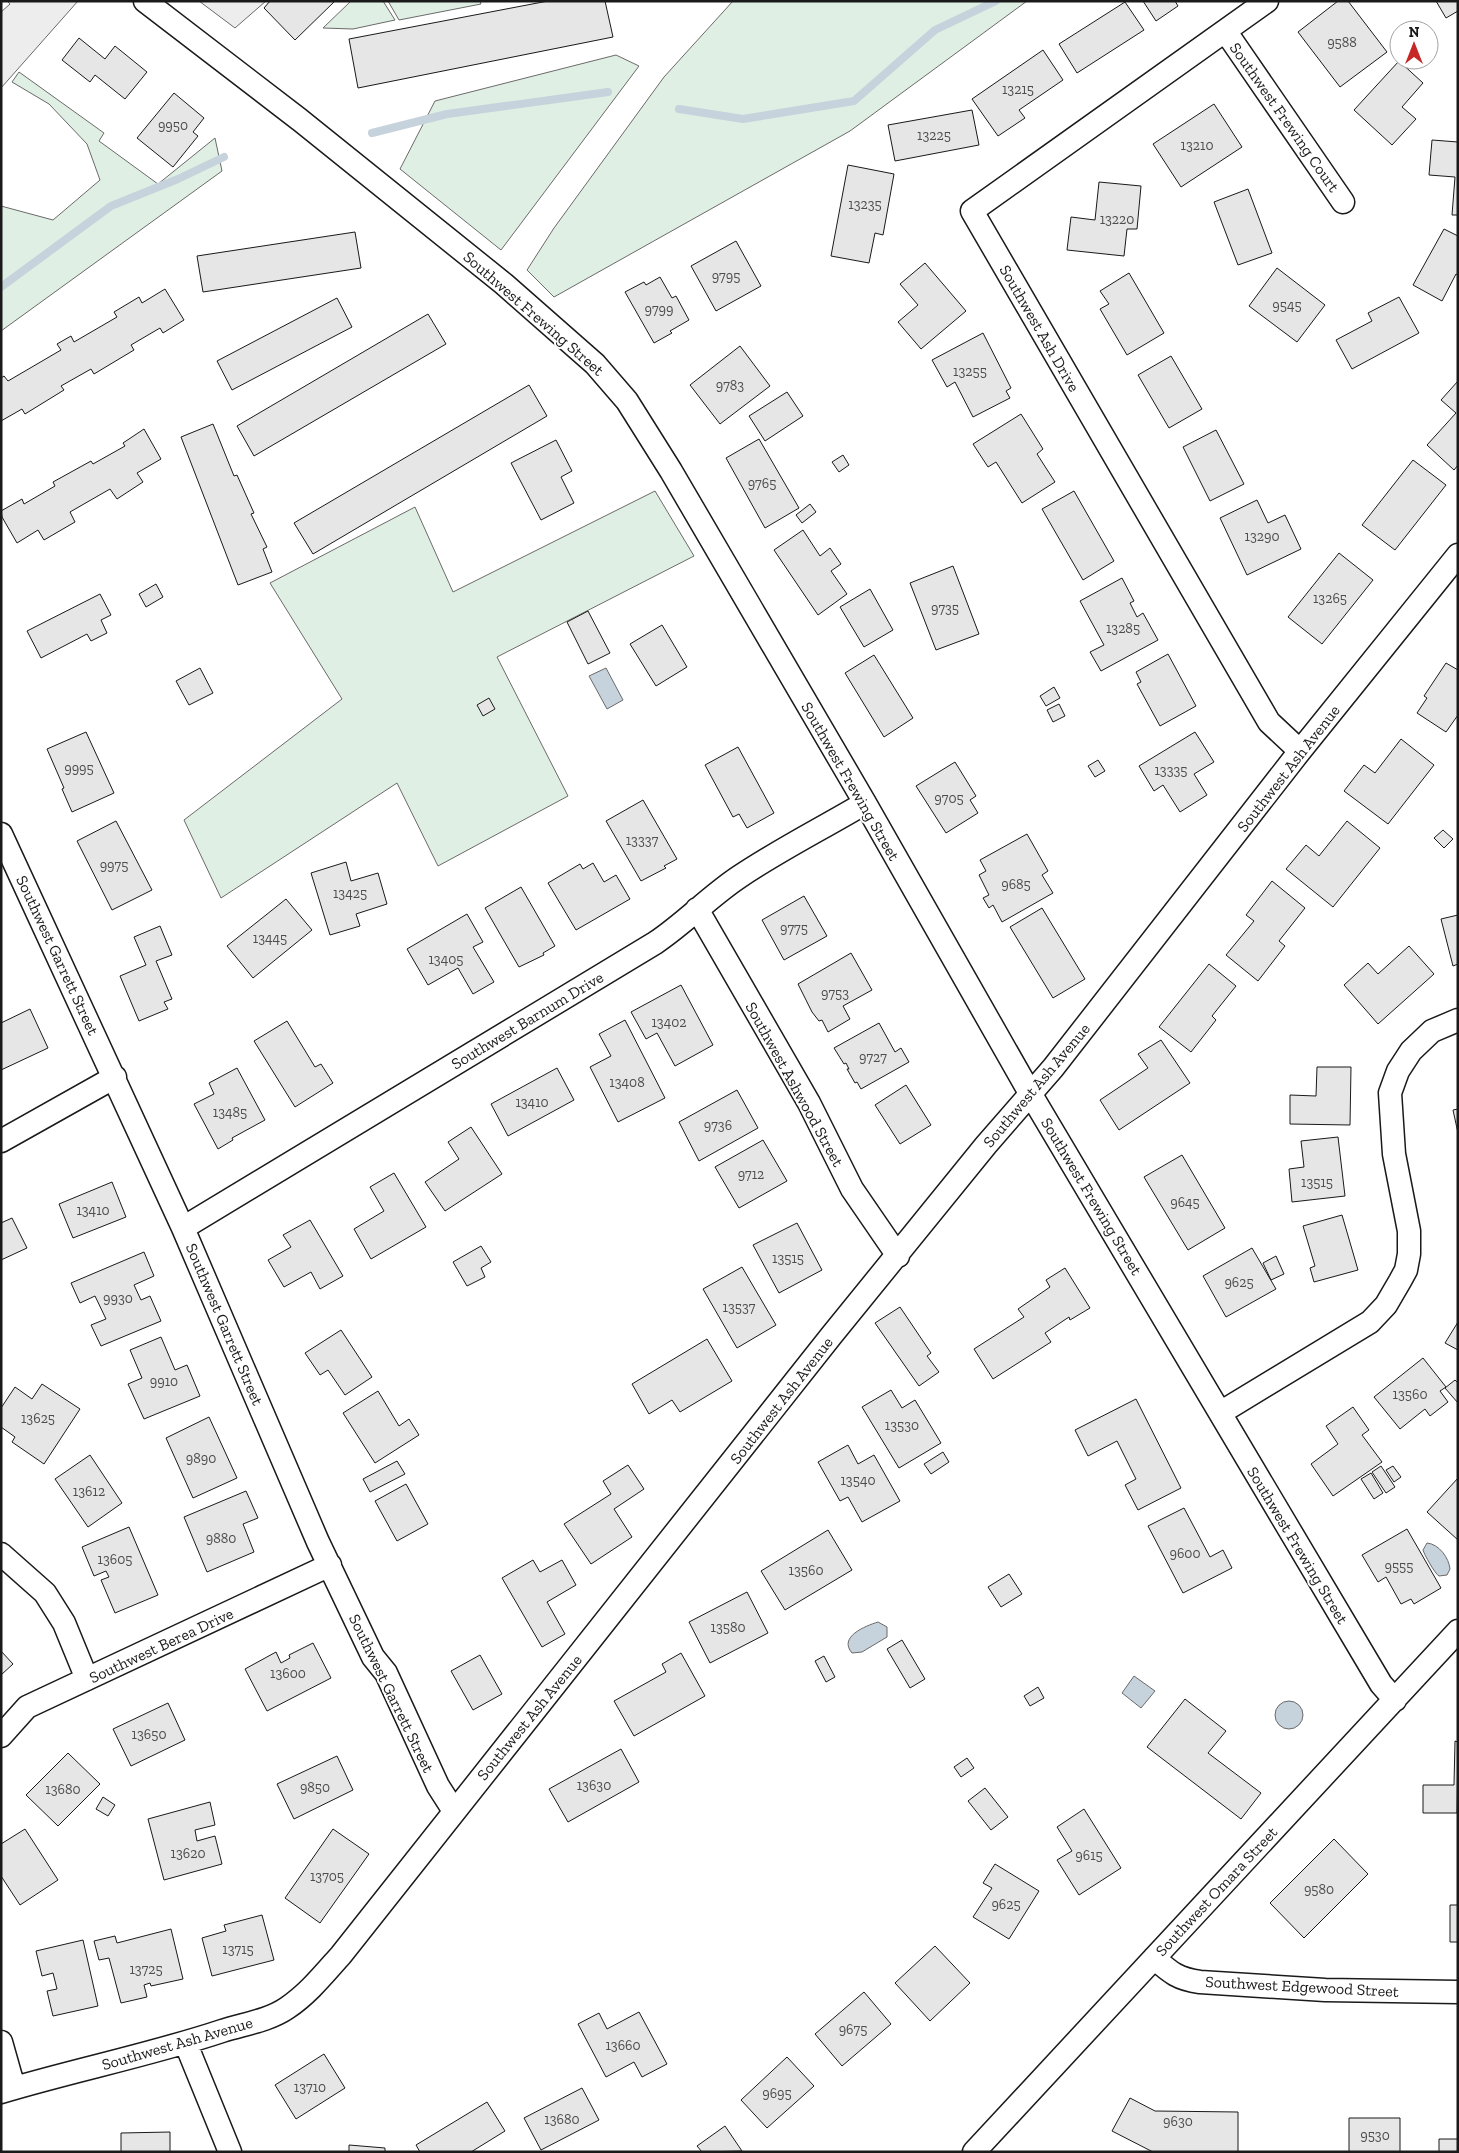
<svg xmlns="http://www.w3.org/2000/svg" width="1459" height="2153" viewBox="0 0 1459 2153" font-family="'Zilla Slab',serif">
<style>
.green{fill:#e0efe3;stroke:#6a6a6a}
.parking{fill:#ededed;stroke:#6a6a6a}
.water{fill:#c6d2dc;stroke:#6a6a6a}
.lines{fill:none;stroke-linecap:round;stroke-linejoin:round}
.stream{stroke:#c6d2dc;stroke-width:8}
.building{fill:#e6e6e6;stroke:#1a1a1a}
.minor-casing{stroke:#1a1a1a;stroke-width:25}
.minor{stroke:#fff;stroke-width:22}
.labels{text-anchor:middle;stroke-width:4;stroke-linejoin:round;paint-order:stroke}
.number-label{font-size:14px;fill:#4d4d4d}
.street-label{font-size:16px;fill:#1a1a1a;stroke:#fff}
</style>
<rect width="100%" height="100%" fill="#fff"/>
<path class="green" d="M351,1H383L395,20L353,29L323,28Z
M388,1H480L481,4L399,20Z
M733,1H1027L850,131L554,297L527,270L554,228L664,77Z
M616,55L639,66L501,250L400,169L435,101Z
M19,72L104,133L99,141L158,184L215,138L222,171L1,331V206L53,220L100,180L87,144L49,104L12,82Z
M655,491L694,556L497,657L568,796L438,866L397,783L221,898L184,820L342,699L270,583L415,507L453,592Z"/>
<path class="parking" d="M7,1H78L1,88V12L10,4Z
M199,1H266L235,28Z"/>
<path class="water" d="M606,668L623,700L607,709L589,676Z
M1427,1543C1439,1544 1449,1558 1450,1569L1447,1575L1439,1576C1435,1574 1424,1554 1423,1550Z
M878,1622L887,1627V1637L862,1652L852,1653C838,1637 865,1626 878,1622Z
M1134,1676L1155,1691L1141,1708L1122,1693Z
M1275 1715a14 14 0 1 1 28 0a14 14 0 1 1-28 0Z"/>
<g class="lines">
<path class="stream" d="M679,109L743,119L854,101L935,30L996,1
M372,133L447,114L608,92
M1,287L111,206L178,179L224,157"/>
</g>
<path class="building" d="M270,1H335L295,40L264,8Z
M548,1H605L613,37L358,88L349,39Z
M1143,1H1175L1178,6L1156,21Z
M1338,1H1348L1387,52L1340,87L1298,32Z
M1436,1H1458V11L1446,18Z
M1125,2L1144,30L1077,73L1059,44Z
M79,38L105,59L115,46L147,72L125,99L95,75L90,82L62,60Z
M1043,50L1063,80L1019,110L1025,118L998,136L972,99Z
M1399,61L1423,83L1402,107L1416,119L1392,145L1354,110Z
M174,93L204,118L193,132L198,136L173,167L137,138Z
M1214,104L1242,147L1181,187L1153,144Z
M972,110L979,145L895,161L888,125Z
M1432,140L1458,142V215H1452L1455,177L1429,175Z
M848,165L894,174L883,235L875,233L869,263L831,256Z
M1099,182L1141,186L1137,229H1127L1124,256L1067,250L1071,217L1095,220Z
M1248,189L1272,253L1238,265L1214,202Z
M1444,229L1458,236V275L1456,274L1442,301L1413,285Z
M355,232L361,268L203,292L197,256Z
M736,241L761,286L716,311L691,266Z
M925,263L966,311L921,349L898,322L918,305L900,284Z
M1277,268L1325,305L1297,342L1249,306Z
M1129,273L1164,333L1127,355L1100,309L1109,304L1100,291Z
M660,277L672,298L676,296L689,320L670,331L672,333L654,343L625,292L644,282L646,285Z
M165,289L184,320L163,333L160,328L131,345L134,350L94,374L91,369L61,386L64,390L25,414L22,409L1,421V378L4,376L8,381L61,350L57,344L71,336L74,342L117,317L114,312L139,297L142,303Z
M1399,297L1419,333L1352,369L1336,340L1372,321L1368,313Z
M337,298L352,327L232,390L217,361Z
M428,314L446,344L254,456L237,426Z
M983,333L1011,388L1006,391L1010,398L973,417L955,382L947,387L932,360Z
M740,346L770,386L720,424L690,385Z
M1171,356L1202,409L1169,428L1138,375Z
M1458,381V465L1454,470L1427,445L1456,413L1441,400Z
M529,385L547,416L313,554L294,523Z
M787,392L803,416L765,441L749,416Z
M1021,414L1043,449L1037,454L1055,482L1022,503L996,462L988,467L973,444Z
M213,424L234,476L237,475L254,513L251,514L267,547L263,549L272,572L238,585L181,437Z
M144,429L161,459L137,473L143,482L117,499L110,489L70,512L75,522L44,540L38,530L17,543L2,517L1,511L22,499L24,504L55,486L53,482L91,461L93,464L125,446L123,443Z
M1216,430L1244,484L1210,501L1183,447Z
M759,439L799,508L765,528L726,458Z
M556,440L572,471L561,477L574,503L541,520L511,463Z
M843,455L849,465L839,472L832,462Z
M1413,460L1446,485L1395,550L1362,525Z
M1074,491L1114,561L1083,580L1042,509Z
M1257,500L1268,523L1285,515L1301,549L1247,575L1220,518Z
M810,504L816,512L802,523L796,515Z
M803,530L820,556L830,548L841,564L831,571L847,594L818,615L774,550Z
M1339,553L1373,580L1322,644L1288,617Z
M953,566L979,634L936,650L910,583Z
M1122,578L1134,601L1130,603L1137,617L1143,613L1158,640L1101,671L1090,652L1104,645L1080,601Z
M156,584L163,597L146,607L139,594Z
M870,589L893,630L864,647L840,607Z
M100,594L111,615L101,620L107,633L91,641L87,634L41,658L27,631Z
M588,611L610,653L588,664L567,622Z
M662,625L687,667L656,686L630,644Z
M1168,654L1196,706L1160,726L1137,684L1141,682L1136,672Z
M874,655L913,718L884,737L845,673Z
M1446,663L1458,670V715L1446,732L1417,713L1427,698L1424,696Z
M200,668L213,693L189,705L176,681Z
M1054,687L1060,698L1046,706L1040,696Z
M489,698L495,709L483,716L477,705Z
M1059,704L1065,716L1053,722L1047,710Z
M86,732L114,793L72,812L62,789L64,788L47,749Z
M1195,732L1214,762L1194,774L1207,795L1180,812L1163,785L1154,791L1139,766Z
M1401,739L1434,765L1388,824L1344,791L1364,765L1375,773Z
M738,747L774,813L747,828L739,814L733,817L705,765Z
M1098,760L1105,771L1095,777L1088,766Z
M955,762L976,796L970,800L978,813L946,833L916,786Z
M643,800L677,859L664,866L666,868L641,881L606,821Z
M116,821L152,890L112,910L77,841Z
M1347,821L1380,848L1333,907L1286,869L1306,845L1319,856Z
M1443,830L1453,839L1444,848L1434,838Z
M1027,834L1048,871L1042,875L1053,893L1002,922L993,905L989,908L983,898L989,895L979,875L986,871L980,860Z
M346,862L351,881L378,873L387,904L356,914L360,926L330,935L311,873Z
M593,863L604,882L616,875L630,899L576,930L548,883L580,864L583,869Z
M1272,881L1305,908L1279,941L1285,946L1258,981L1226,955L1254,921L1246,915Z
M521,887L555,946L543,953L544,955L519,967L485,908Z
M804,896L827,936L784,960L762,920Z
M286,899L312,930L253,978L227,946Z
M1042,908L1085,979L1053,998L1010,927Z
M467,914L483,942L473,947L494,982L473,994L458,968L428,985L407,949Z
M1458,915V964L1453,966L1441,919Z
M160,926L172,955L156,961L172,999L164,1002L168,1009L139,1021L120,976L146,965L134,937Z
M1409,946L1434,974L1378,1024L1344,985L1368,963L1378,974Z
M851,953L872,990L843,1006L850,1019L828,1032L822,1020L819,1021L812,1012L798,984Z
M1209,964L1236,986L1212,1016L1216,1020L1191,1052L1159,1027Z
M681,985L713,1045L675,1066L657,1033L646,1039L631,1012Z
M30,1009L48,1048L1,1070V1023Z
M625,1020L665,1098L618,1122L590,1067L611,1056L599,1034Z
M287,1021L315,1067L321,1064L333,1083L295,1107L254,1041Z
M879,1023L895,1052L901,1048L909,1062L861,1089L857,1082L855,1083L847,1069H849L846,1063L844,1064L834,1048Z
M1161,1040L1190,1083L1119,1130L1100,1100L1148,1068L1138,1054Z
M1317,1067H1351L1350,1125L1290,1124V1095L1316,1096Z
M237,1068L265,1120L232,1138L233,1140L218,1149L194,1104L214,1094L209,1083Z
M557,1068L574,1100L508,1136L491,1104Z
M906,1085L931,1125L900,1144L875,1105Z
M737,1090L758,1128L699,1161L679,1122Z
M1458,1109V1133L1453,1110Z
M471,1127L502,1174L445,1211L425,1182L459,1159L448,1142Z
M1338,1137L1345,1196L1292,1202L1289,1169L1304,1167L1301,1141Z
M763,1140L787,1181L739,1208L715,1167Z
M1182,1155L1225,1228L1188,1250L1144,1177Z
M394,1173L426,1227L371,1259L354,1229L384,1211L370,1187Z
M112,1182L126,1217L73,1238L59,1204Z
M1342,1215L1358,1270L1314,1282L1310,1268L1315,1266L1303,1226Z
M12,1218L27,1248L1,1260V1223Z
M310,1220L343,1276L320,1289L311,1272L284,1287L268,1260L291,1247L283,1235Z
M797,1223L822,1270L779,1293L753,1245Z
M481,1246L491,1262L481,1268L485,1277L467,1286L453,1262Z
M1252,1248L1276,1289L1226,1317L1203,1276Z
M144,1252L154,1276L134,1285L141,1300L150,1296L161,1321L101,1346L91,1325L106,1319L95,1296L80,1303L71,1283Z
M1276,1256L1284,1274L1271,1280L1263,1263Z
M742,1267L776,1325L737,1348L703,1289Z
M1065,1268L1090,1308L1070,1320L1069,1317L1045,1333L1051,1342L993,1379L974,1349L1024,1317L1018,1309L1050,1287L1046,1280Z
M900,1307L931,1353L927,1356L939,1372L919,1386L875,1323Z
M1458,1322V1350L1445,1343Z
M341,1330L372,1377L345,1395L328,1370L320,1375L305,1353Z
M161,1337L175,1370L187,1365L200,1396L144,1419L128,1384L142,1378L130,1350Z
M707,1339L732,1381L680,1412L672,1400L649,1414L632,1384Z
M1423,1358L1446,1387L1440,1391L1448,1402L1430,1416L1425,1409L1400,1429L1374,1397Z
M1455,1380L1458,1383V1403L1445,1388Z
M42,1384L80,1409L44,1464L12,1442L15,1437L1,1427V1408L15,1387L32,1399Z
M891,1390L902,1408L915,1400L941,1443L899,1468L862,1407Z
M378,1391L399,1426L409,1419L419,1435L375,1463L343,1413Z
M1136,1399L1181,1488L1138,1510L1125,1485L1136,1479L1117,1441L1088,1456L1075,1430Z
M1353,1407L1369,1430L1362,1435L1382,1462L1333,1496L1311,1464L1338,1444L1326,1426Z
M209,1417L237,1478L193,1498L166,1438Z
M848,1445L858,1464L874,1455L900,1501L862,1522L848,1497L840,1501L818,1462Z
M943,1452L949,1462L931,1474L924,1464Z
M90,1455L122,1503L88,1527L55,1479Z
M397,1461L405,1474L370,1492L363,1479Z
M628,1465L644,1489L614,1509L632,1537L591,1564L564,1524L611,1494L603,1481Z
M1381,1466L1395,1487L1386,1493L1372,1472Z
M1393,1466L1401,1477L1394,1482L1386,1470Z
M1371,1473L1383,1493L1374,1499L1361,1479Z
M1458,1478V1540L1427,1512Z
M406,1484L428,1524L397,1541L375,1501Z
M246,1491L258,1518L243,1524L254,1552L207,1572L184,1517Z
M1184,1508L1210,1557L1223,1550L1232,1568L1183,1593L1148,1526Z
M129,1527L158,1595L115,1613L101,1580L109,1577L106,1571L94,1576L82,1547Z
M1407,1529L1441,1588L1414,1604L1411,1599L1401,1604L1386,1577L1378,1582L1362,1555Z
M828,1530L852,1570L785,1610L761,1571Z
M533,1560L540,1572L562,1560L576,1585L547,1602L565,1634L542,1647L502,1578Z
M1009,1574L1022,1594L1001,1607L988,1587Z
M747,1592L768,1633L710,1663L689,1622Z
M902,1640L925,1679L910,1688L887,1649Z
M313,1643L331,1678L267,1711L245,1669L276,1652L281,1663L290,1658L289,1655Z
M1,1651L13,1664L1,1675Z
M681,1653L705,1696L634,1736L614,1701L666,1672L662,1664Z
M480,1655L502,1694L473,1710L451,1671Z
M824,1656L835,1677L826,1682L815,1661Z
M1038,1687L1044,1698L1030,1706L1024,1696Z
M1185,1699L1226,1731L1208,1753L1261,1793L1241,1819L1147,1747Z
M168,1703L185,1740L131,1766L113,1729Z
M1455,1741L1458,1742L1457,1813H1423V1785H1454Z
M621,1749L639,1782L568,1822L549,1789Z
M68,1753L100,1784L58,1826L26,1795Z
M337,1756L353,1790L294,1819L277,1784Z
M967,1758L974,1768L961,1777L954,1767Z
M985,1788L1008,1817L991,1830L968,1801Z
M103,1797L115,1805L108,1816L96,1809Z
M210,1802L215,1825L195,1830L197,1841L215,1836L222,1864L164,1880L148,1819Z
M1084,1809L1121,1868L1079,1895L1057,1860L1072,1851L1057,1827Z
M25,1829L58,1880L20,1905L1,1876V1844Z
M333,1829L369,1854L320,1923L285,1898Z
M1334,1839L1368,1874L1304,1938L1270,1903Z
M995,1864L1039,1891L1009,1939L973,1917L992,1888L983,1883Z
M1450,1905H1458V1942H1450Z
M262,1915L274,1960L212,1976L202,1938L226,1931L224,1925Z
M171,1929L183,1979L151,1986L150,1983L144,1985L147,1997L121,2003L109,1958L99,1960L94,1941L115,1936L117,1943Z
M83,1940L98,2006L53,2016L47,1991L57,1989L53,1973L42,1976L36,1951Z
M935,1946L970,1983L930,2021L895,1983Z
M864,1992L891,2024L842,2066L815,2034Z
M639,2012L667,2064L642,2077L634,2062L606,2077L578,2024L599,2013L607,2029Z
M324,2054L345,2088L296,2119L275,2085Z
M787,2057L814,2086L767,2128L741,2100Z
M582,2088L599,2120L541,2150L524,2118Z
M1130,2098L1155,2111L1238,2112V2152H1153L1112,2131Z
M487,2102L505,2131L471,2152H420L416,2145Z
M1349,2118H1400V2152H1349Z
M725,2126L742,2151L702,2152L697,2146Z
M170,2132V2152H121V2133Z
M1439,2139H1458V2152H1439Z
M349,2145L385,2148V2152H349Z"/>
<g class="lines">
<g class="minor-casing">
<path id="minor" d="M145,1L300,120L504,284L595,364L627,401L671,471L865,803L1030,1093L1381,1684L1395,1700
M1267,1L972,211L1269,722L1300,751
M1226,32L1343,202
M1,834L183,1228L318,1542L373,1657L386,1673L438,1786L454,1811
M697,909L809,1103L852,1189L898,1256
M1,1141L115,1077
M183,1228L655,943C685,923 709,897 739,877C779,850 823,828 865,803
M1220,1413L1370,1322L1386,1305L1400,1281L1406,1270L1409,1254V1231L1394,1154L1390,1093L1398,1071L1411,1051L1432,1031L1458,1020
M1,1554L45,1593L64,1623L87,1679
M1,1736L27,1707L330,1565
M1154,1958C1171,1973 1178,1979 1200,1982L1325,1990L1458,1992
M1,2042L14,2088
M186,2044L230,2152
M1,2092C74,2070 150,2055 222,2031C243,2024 268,2021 287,2008C308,1994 324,1974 341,1955L831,1336L986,1145L1053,1068L1300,751L1458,555
M974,2152L1458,1631"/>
</g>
<use href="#minor" class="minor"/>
</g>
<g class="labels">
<g class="number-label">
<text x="1342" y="47">9588</text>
<text x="1018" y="94">13215</text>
<text x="173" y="130">9950</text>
<text x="934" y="140">13225</text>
<text x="1197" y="150">13210</text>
<text x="865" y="209">13235</text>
<text x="1117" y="224">13220</text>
<text x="726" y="281">9795</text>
<text x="1287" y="310">9545</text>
<text x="659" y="314">9799</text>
<text x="970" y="376">13255</text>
<text x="730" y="390">9783</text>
<text x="762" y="488">9765</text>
<text x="1262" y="541">13290</text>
<text x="1330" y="603">13265</text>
<text x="945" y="613">9735</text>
<text x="1123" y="633">13285</text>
<text x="79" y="773">9995</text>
<text x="1171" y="775">13335</text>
<text x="949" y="803">9705</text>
<text x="642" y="845">13337</text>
<text x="114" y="870">9975</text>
<text x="1016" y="889">9685</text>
<text x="350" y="898">13425</text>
<text x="794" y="933">9775</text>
<text x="270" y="943">13445</text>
<text x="446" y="964">13405</text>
<text x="835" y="998">9753</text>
<text x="669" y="1027">13402</text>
<text x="873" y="1062">9727</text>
<text x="627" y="1087">13408</text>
<text x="532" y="1107">13410</text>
<text x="230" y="1117">13485</text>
<text x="718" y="1130">9736</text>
<text x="751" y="1179">9712</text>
<text x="1317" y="1187">13515</text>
<text x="1185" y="1207">9645</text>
<text x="93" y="1215">13410</text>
<text x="788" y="1263">13515</text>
<text x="1239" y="1287">9625</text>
<text x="118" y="1303">9930</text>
<text x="739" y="1312">13537</text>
<text x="164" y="1386">9910</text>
<text x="1410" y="1399">13560</text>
<text x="38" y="1423">13625</text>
<text x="902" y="1430">13530</text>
<text x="201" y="1463">9890</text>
<text x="858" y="1485">13540</text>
<text x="89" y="1496">13612</text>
<text x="221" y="1543">9880</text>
<text x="1185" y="1558">9600</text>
<text x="115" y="1564">13605</text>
<text x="1399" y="1571">9555</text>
<text x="806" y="1575">13560</text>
<text x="728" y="1632">13580</text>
<text x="288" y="1678">13600</text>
<text x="149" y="1739">13650</text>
<text x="594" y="1790">13630</text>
<text x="315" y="1792">9850</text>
<text x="63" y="1794">13680</text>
<text x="188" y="1858">13620</text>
<text x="1089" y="1860">9615</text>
<text x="327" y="1881">13705</text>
<text x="1319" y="1894">9580</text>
<text x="1006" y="1909">9625</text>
<text x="238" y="1954">13715</text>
<text x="146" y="1974">13725</text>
<text x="853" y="2034">9675</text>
<text x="623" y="2050">13660</text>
<text x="310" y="2092">13710</text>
<text x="777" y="2098">9695</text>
<text x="562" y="2124">13680</text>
<text x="1178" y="2126">9630</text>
<text x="1375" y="2140">9530</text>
</g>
<g class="street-label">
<text transform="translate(1285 117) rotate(55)" y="6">Southwest Frewing Court</text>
<text transform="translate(534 313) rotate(41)" y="6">Southwest Frewing Street</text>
<text transform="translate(1040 328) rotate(60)" y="6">Southwest Ash Drive</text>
<text transform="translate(1288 768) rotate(-52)" y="6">Southwest Ash Avenue</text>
<text transform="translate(851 781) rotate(60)" y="6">Southwest Frewing Street</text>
<text transform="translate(58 955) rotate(65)" y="6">Southwest Garrett Street</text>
<text transform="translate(527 1020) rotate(-31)" y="6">Southwest Barnum Drive</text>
<text transform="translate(795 1084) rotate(61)" y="6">Southwest Ashwood Street</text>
<text transform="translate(1036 1085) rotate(-50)" y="6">Southwest Ash Avenue</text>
<text transform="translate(1092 1196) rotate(59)" y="6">Southwest Frewing Street</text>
<text transform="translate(225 1324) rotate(67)" y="6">Southwest Garrett Street</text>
<text transform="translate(781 1400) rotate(-52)" y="6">Southwest Ash Avenue</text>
<text transform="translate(1298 1545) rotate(59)" y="6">Southwest Frewing Street</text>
<text transform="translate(161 1645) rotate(-25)" y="6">Southwest Berea Drive</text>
<text transform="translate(392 1693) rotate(64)" y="6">Southwest Garrett Street</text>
<text transform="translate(529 1717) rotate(-51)" y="6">Southwest Ash Avenue</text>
<text transform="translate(1216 1891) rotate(-47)" y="6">Southwest Omara Street</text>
<text transform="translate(1302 1986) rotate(3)" y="6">Southwest Edgewood Street</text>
<text transform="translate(177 2043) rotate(-16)" y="6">Southwest Ash Avenue</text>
</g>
</g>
<rect width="1459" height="2153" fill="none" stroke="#1a1a1a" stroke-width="5"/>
<g transform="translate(1414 45)"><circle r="24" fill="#ffffff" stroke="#a3a3a3"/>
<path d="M0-4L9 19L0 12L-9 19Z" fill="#c62828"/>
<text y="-8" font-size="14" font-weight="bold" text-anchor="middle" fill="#1a1a1a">N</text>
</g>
</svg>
